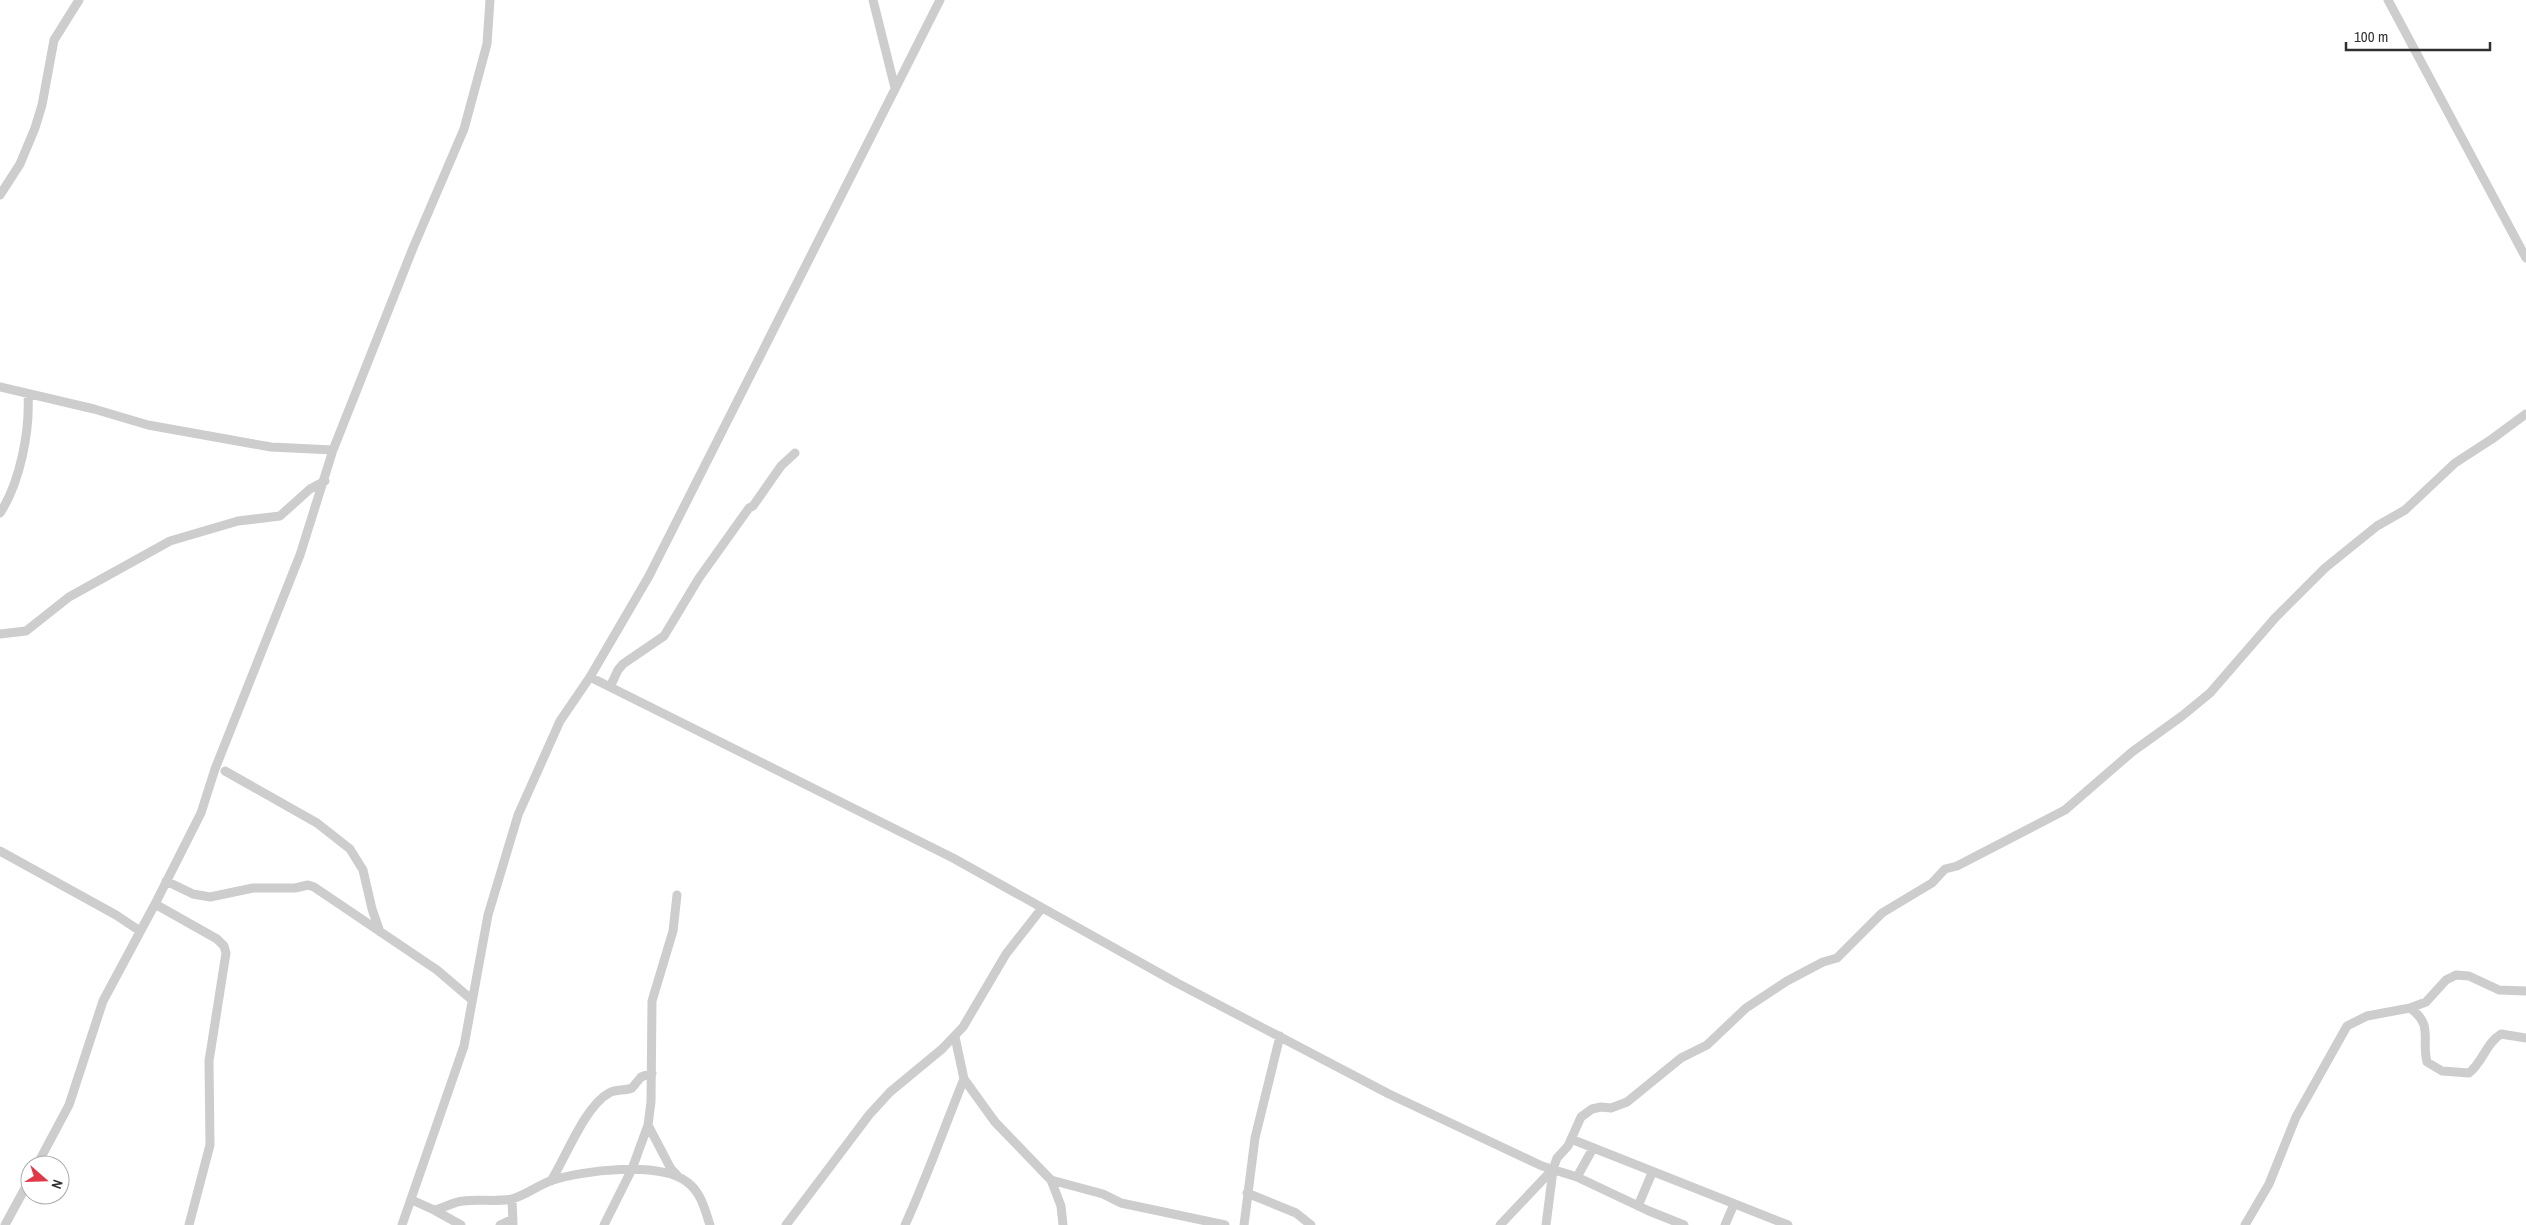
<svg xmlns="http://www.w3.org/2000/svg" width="2526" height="1225" viewBox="0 0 2526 1225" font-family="'Archivo Narrow',sans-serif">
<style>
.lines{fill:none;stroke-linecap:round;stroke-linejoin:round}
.street{stroke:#cdcdcd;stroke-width:9}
</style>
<rect width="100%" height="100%" fill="#fff"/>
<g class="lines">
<path class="street" d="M873,0L895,88
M2388,0L2526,258
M0,195L20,164L35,128L42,105L54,40L79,0
M0,387L94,409L148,425L271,447L333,450
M0,513C20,483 30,431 28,395
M0,634L26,631L69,597L170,541L238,521L280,516L310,489L325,481
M590,677L953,858L1177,983L1389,1094L1542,1166L1577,1177L1649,1211L1684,1225
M610,687L618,670L623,664L664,636L699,578L749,508L753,506L781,466L795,453
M225,771L317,823L350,849L363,870L372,909L380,932
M0,851L116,915L140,931
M166,881L193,894L210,897L253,888H295L308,885L314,887L437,970L471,999
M155,904L217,939L224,946L226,953L209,1061L210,1145L189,1225
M2410,1008C2434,1025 2421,1039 2427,1062L2442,1071L2469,1073C2483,1062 2486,1043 2501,1034L2526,1038
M955,1037L964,1079L995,1122L1051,1180L1061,1206L1063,1225
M648,1125L671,1169L677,1175
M1571,1139L1788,1225
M37,1165L69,1105L103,1001L155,904L201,813L215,769L300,555L333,450L413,248L464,129L487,44L490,0
M1577,1177L1592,1150
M1051,1180L1103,1194L1121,1203L1225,1225
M551,1181C566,1157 585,1106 609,1093C615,1089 625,1091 632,1088L641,1077L652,1073
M1247,1193L1296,1213L1311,1225
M512,1199L513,1225
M412,1200L434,1210C444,1208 453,1202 463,1201C479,1199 496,1202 512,1199C526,1195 537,1186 550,1181C582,1170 660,1161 687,1182C701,1192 705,1210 710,1225
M1638,1206L1652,1173
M434,1210L461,1225
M5,1225L30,1179
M402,1225L464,1046L488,915L518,815L560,721L590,677L649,576L940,0
M500,1225L513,1219
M604,1225L632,1169L648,1125L651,1102L652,1001L673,931L677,895
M786,1225L869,1115L890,1092L942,1049L963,1027L1006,954L1042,908
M905,1225C927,1177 944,1128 964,1079
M1244,1225L1255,1138L1280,1036
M1500,1225L1553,1169L1557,1158L1568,1146L1581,1117L1592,1109L1601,1107L1611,1108L1627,1102L1681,1058L1707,1045L1746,1008L1787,981L1823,962L1837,958L1882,913L1932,883L1945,869L1957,866L2065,810L2132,752L2182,716L2210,693L2275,618L2325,568L2377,526L2405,510L2455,463L2492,439L2526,414
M1546,1225L1553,1170
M1725,1225L1734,1204
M2245,1225L2269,1184L2296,1117L2347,1026L2367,1016L2410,1008L2426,1002L2446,980L2456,975L2469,976L2499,990L2526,991"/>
</g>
<g transform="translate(45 1180) rotate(110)"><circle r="24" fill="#ffffff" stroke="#acacac"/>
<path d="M0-4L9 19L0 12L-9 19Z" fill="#e13847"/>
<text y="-8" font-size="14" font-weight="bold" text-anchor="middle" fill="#303030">N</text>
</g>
<path d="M2346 42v8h144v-8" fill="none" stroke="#303030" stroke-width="2.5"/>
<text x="2354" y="42" font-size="15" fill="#303030" stroke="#ffffff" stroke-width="4" paint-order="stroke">100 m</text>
</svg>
